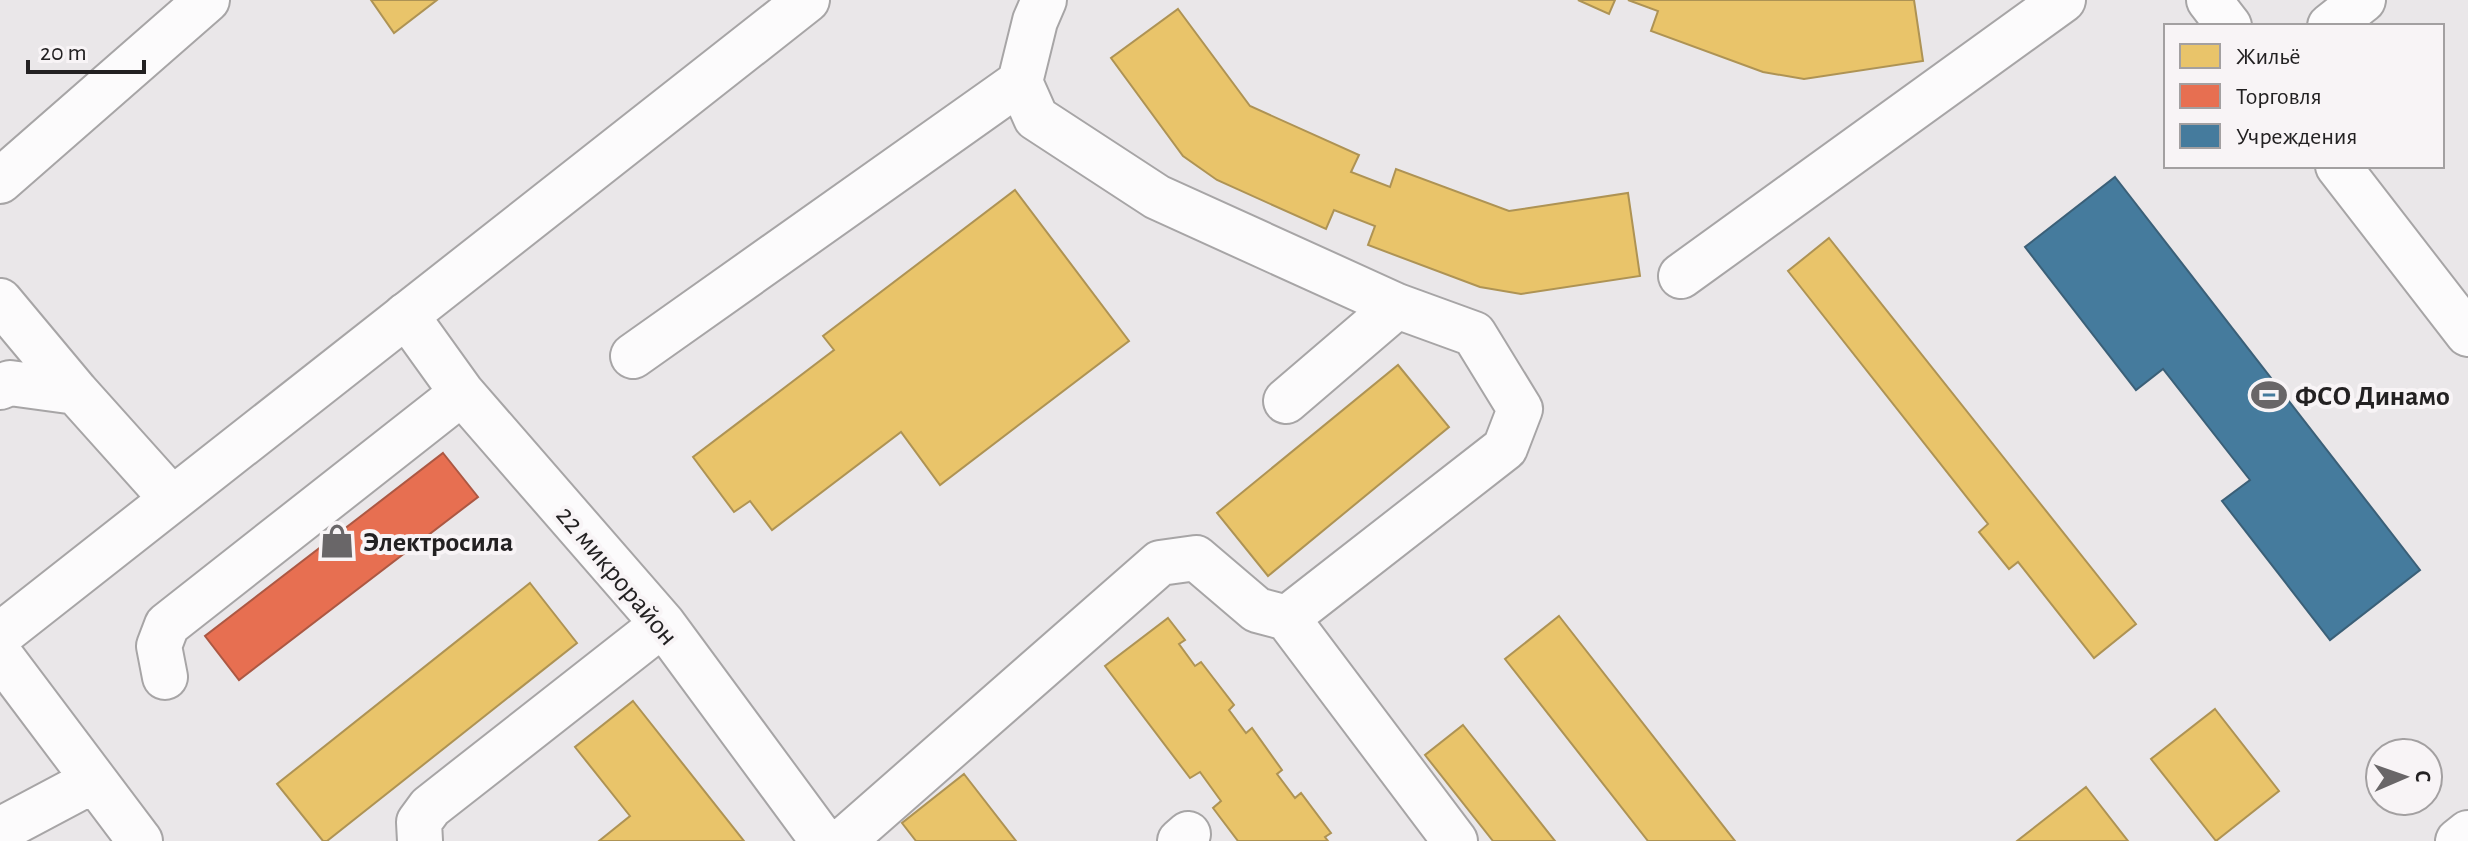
<svg xmlns="http://www.w3.org/2000/svg" width="2468" height="841" viewBox="0 0 2468 841" font-family="'Alegreya Sans',sans-serif">
<style>
.homes{fill:#e9c46a;stroke:#ae9354;stroke-width:2}
.shops{fill:#e76f51;stroke:#ac5843;stroke-width:2}
.public{fill:#457b9d;stroke:#3b6078;stroke-width:2}
.lines{fill:none;stroke-linecap:round;stroke-linejoin:round}
.minor-casing{stroke:#a7a5a6;stroke-width:48}
.major-casing{stroke:#a7a5a6;stroke-width:48}
.minor{stroke:#fcfbfc;stroke-width:44}
.major{stroke:#fcfbfc;stroke-width:44}
.labels{text-anchor:middle;stroke-width:8;stroke-linejoin:round;paint-order:stroke}
.poi-label{font-size:28px;font-weight:bold;fill:#232122;stroke:#f8f4f6;text-anchor:start}
.street-label{font-size:28px;fill:#232122;stroke:#f8f4f6}
</style>
<rect width="100%" height="100%" fill="#eae7e9"/>
<path class="homes" d="M371,0H437L394,33Z
M1578,0H1615L1609,14Z
M1628,0H1914L1923,61L1804,79L1763,72L1651,31L1658,11Z
M1178,9L1250,106L1359,155L1351,172L1390,187L1396,169L1509,211L1628,193L1640,276L1521,294L1480,287L1368,245L1375,226L1334,210L1326,229L1217,180L1183,156L1111,58Z
M1015,190L1129,341L940,485L901,432L772,530L750,501L734,512L693,457L834,350L823,336Z
M1829,238L2136,624L2094,658L2018,562L2009,569L1979,532L1988,524L1788,271Z
M1398,365L1449,427L1268,576L1217,513Z
M530,583L577,643L327,841H323L277,784Z
M1559,616L1735,841H1648L1505,659Z
M1168,618L1185,640L1179,644L1195,666L1201,662L1234,705L1229,710L1246,733L1252,728L1282,770L1277,774L1295,798L1301,793L1331,833L1325,837L1328,841H1238L1213,808L1221,801L1200,772L1190,778L1105,666Z
M633,701L744,841H599L630,816L575,747Z
M2215,709L2279,791L2216,841L2151,759Z
M1463,725L1555,841H1493L1425,755Z
M964,774L1016,841H916L902,823Z
M2086,787L2128,841H2017Z"/>
<path class="shops" d="M443,453L478,497L239,680L205,636Z"/>
<path class="public" d="M2115,177L2420,570L2330,640L2222,501L2250,480L2163,369L2136,390L2025,247Z"/>
<g class="lines">
<g class="minor-casing">
<path id="minor" d="M2209,0L2229,26
M2330,26L2363,0
M2338,166L2468,334
M0,181L207,0
M1681,276L2063,0
M0,301L76,392
M406,315L462,393L663,624L823,841
M633,356L1020,82
M0,387L10,383L76,392L172,499
M1286,401L1397,306
M1287,618L1455,841
M0,655L140,841
M165,677L159,646L167,625L462,393
M0,830L94,780
M420,841L419,822L430,807L663,624
M843,841L1160,563L1196,558L1257,610L1287,618L1505,448L1520,409L1474,334L1397,306L1157,197L1036,118L1020,82L1035,21L1044,0
M1180,841L1188,834
M2458,841L2468,833"/>
</g>
<g class="major-casing">
<path id="major" d="M0,635L807,0"/>
</g>
<use href="#minor" class="minor"/>
<use href="#major" class="major"/>
</g>
<defs>
<g id="stadium-bare" transform="scale(2.76)"><path d="M0-5a6.5 5 0 1 0 0 10a6.5 5 0 1 0 0-10ZM-3.5-1.8h7v3.6h-7Z" fill="#696668" stroke="#f8f4f6" stroke-width="2.5" paint-order="stroke"/></g>
<g id="shop-bare" transform="scale(2.76)"><path d="M-5-2.5h2.3a2.7 3.5 0 0 1 5.4 0H5L5.5 6h-11ZM-1.5-2.5h3a1.5 2.3 0 0 0-3 0Z" fill="#696668" stroke="#f8f4f6" stroke-width="2.5" paint-order="stroke"/></g>
</defs>
<g fill-rule="evenodd">
<use href="#stadium-bare" x="2269" y="395"/>
<use href="#shop-bare" x="337" y="541"/>
</g>
<g class="labels">
<g class="poi-label">
<text x="2295" y="405">ФСО Динамо</text>
<text x="363" y="551">Электросила</text>
</g>
<g class="street-label">
<text transform="translate(618 575) rotate(50)" y="10">22 микрорайон</text>
</g>
</g>
<rect x="2164" y="24" width="280" height="144" fill="#f8f4f6" stroke="#a3a0a1" stroke-width="2"/>
<rect x="2180" y="44" width="40" height="24" fill="#e9c46a" stroke="#a3a0a1" stroke-width="2"/>
<text x="2236" y="64" font-size="24" fill="#232122">Жильё</text>
<rect x="2180" y="84" width="40" height="24" fill="#e76f51" stroke="#a3a0a1" stroke-width="2"/>
<text x="2236" y="104" font-size="24" fill="#232122">Торговля</text>
<rect x="2180" y="124" width="40" height="24" fill="#457b9d" stroke="#a3a0a1" stroke-width="2"/>
<text x="2236" y="144" font-size="24" fill="#232122">Учреждения</text>
<g transform="translate(2404 777) rotate(88)"><circle r="38" fill="#f8f4f6" stroke="#a3a0a1" stroke-width="2"/>
<path d="M0-6L14 30L0 20L-14 30Z" fill="#696668"/>
<text y="-12" font-size="22" font-weight="bold" text-anchor="middle" fill="#232122">С</text>
</g>
<path d="M28 60v12h116v-12" fill="none" stroke="#232122" stroke-width="4"/>
<text x="40" y="60" font-size="24" fill="#232122" stroke="#f8f4f6" stroke-width="6" paint-order="stroke">20 m</text>
</svg>
